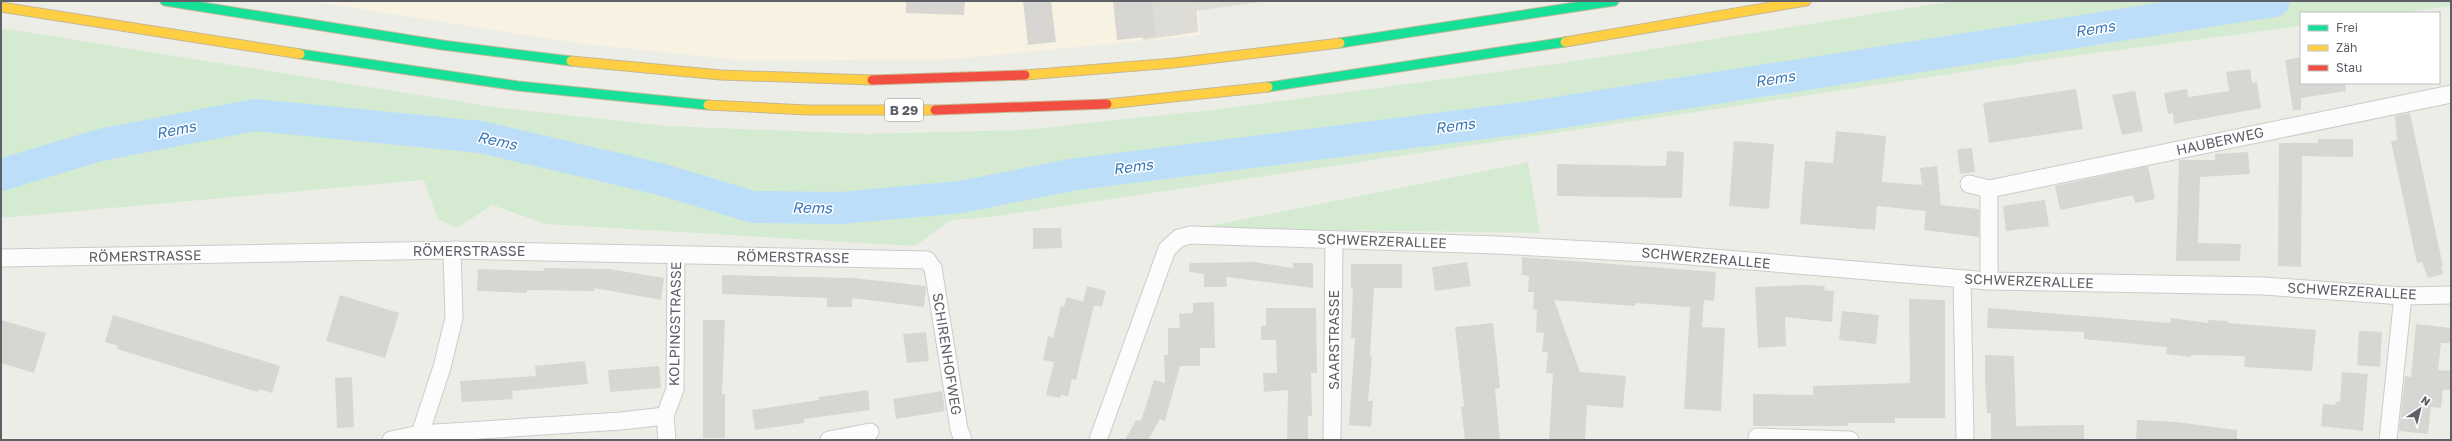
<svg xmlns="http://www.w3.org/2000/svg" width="2452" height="441" viewBox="0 0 2452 441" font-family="'Golos Text',sans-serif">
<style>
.commercial{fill:#f7f2e1}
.industrial{fill:#deded9}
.education{fill:#dedcd6}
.green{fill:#d4ebd2}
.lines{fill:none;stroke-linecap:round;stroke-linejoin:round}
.river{stroke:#bcdef8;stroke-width:32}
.building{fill:#d7d6d3}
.street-casing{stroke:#cbcbca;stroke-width:19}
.fast-casing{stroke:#c6b794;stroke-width:11}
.slow-casing{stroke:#c6b794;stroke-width:11}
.jam-casing{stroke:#c6b794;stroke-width:11}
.street{stroke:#fcfcfc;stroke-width:17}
.fast{stroke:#16e098;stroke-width:9}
.slow{stroke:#ffcf43;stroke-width:9}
.jam{stroke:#f24e42;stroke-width:9}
.labels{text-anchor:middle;stroke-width:3;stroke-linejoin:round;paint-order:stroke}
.shield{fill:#fff;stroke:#8e9095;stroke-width:1}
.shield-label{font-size:13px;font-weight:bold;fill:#5d6167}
.street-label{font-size:14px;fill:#5d6167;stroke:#fff}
.water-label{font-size:15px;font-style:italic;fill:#3a78ba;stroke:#fff}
</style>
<rect width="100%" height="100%" fill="#edede8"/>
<path class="commercial" d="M308,1H1198L1200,35L955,59L748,61L584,44Z"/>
<path class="industrial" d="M1193,1H1268L1194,11Z"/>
<path class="education" d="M1138,1H1196L1198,32L1143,40Z"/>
<path class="green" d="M1954,1H2451V6L2398,13H2301V26L2058,58L990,217L951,220L915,246L546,224L492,205L457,228L437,218L424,180L1,218V28L500,108L667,126L867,134L1022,130L1221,109L1570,62Z
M1528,162L1540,233L1199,228Z"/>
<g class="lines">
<path class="river" d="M1,175L100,145L255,115L481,137L660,179L753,207L840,208L961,197L1070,175L1530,117L2274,1"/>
</g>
<path class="building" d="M906,1H965L964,15L906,13Z
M1023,1H1051L1056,42L1028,45Z
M1113,1H1152L1156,36L1117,40Z
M2301,57V83H2345L2346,91L2301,98V110H2293L2285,60Z
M2250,69L2252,83L2257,82L2261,108L2174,124L2173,113L2168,114L2164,93L2187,89L2188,97L2229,91L2226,72Z
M2076,89L2083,129L1989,143L1983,103Z
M2135,91L2143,131L2122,135L2112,95Z
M2410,113L2443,266H2441L2443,274L2428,278L2422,262L2417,263L2391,141L2397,140L2395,116Z
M1836,131L1886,136L1882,182L1922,185L1920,168L1937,166L1941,205L1979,209V237L1924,230L1926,211L1877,206L1875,230L1800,224L1805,161L1833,163Z
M2318,139H2353V157L2302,156L2301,267L2278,266L2279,143H2318Z
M1734,141L1774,144L1769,209L1729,206Z
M1972,148L1975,172L1960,174L1957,149Z
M1667,151L1684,152L1682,198L1557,196V164L1666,166Z
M2248,152L2250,174L2200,177L2198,243L2241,244L2240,261H2176L2179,160H2215V154Z
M2148,166L2155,199L2135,203L2133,195L2060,210L2055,186Z
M2045,200L2049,226L2006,231L2003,206Z
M1033,228H1061L1062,248L1033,249Z
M1522,257L1716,272L1714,301L1704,300L1702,327L1725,328L1721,411L1684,409L1690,307L1635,303V306L1554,300L1580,372L1626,376L1623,408L1587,405L1585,440H1549L1553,374L1546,373L1548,352H1542L1544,333L1536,332L1537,310L1533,309L1534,292H1528L1529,276L1522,275Z
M1254,262L1293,268V263H1313V288L1226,277L1227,287H1204V274L1189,272L1190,263Z
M1467,262L1471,286L1435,291L1432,267Z
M1351,264H1402V288H1374L1370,355L1372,356L1368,401H1373L1371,427L1349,425L1355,338H1351L1353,288H1351Z
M544,268L609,269L664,278L661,300L594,288V291L527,290V293L477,291L478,269L544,271Z
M722,275L853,278L926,286L924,307L852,298V307H827V298L722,294Z
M1806,285L1825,286L1824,290L1834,291L1832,322L1785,317L1786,346L1758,348L1755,287Z
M1087,286L1106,291L1102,307L1083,302Z
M340,295L399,313L385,358L326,341Z
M1067,297L1094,305L1076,380L1072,379L1068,396L1061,395L1060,398L1046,395L1054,362L1043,360L1048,336L1053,338L1061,306L1064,307Z
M1909,299L1945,300V418H1895V423H1847L1848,426H1753V394L1813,395V386L1910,383Z
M1214,302L1215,348H1200V366H1180L1165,421L1160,419L1148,440H1125L1136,420L1141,421L1154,380L1165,383L1164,355H1168V328H1180L1179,314L1193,313V303Z
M1266,308H1316L1317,373H1311L1312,416H1308V440H1287L1288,390L1264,392L1263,373H1277L1276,340H1261V326H1266Z
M1988,308L2170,323L2171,318L2208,323V320L2228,321V323L2316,330L2312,371L2244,367L2245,356L2191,355V357L2166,354L2167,347L2084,339V332L1987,328Z
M1842,311L1879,315L1876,344L1839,340Z
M113,315L280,366L272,393L259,389L258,392L117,349L118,346L105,342Z
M1,320L46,333L34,373L1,363Z
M703,320H725L722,394H725V438H703Z
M1493,323L1500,388L1495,389L1500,440H1465L1461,407L1464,406L1455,327Z
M2416,324L2451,328V343H2441L2438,370L2451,371V390H2443L2441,408L2431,407L2428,434L2399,431L2405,376L2411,377Z
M2359,331L2382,332L2380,367L2357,365Z
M926,332L929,361L907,363L903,334Z
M1985,355L2014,356L2016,426L2084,425V440H1991V413H1987L1985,381Z
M585,361L588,384L512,391L513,399L462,402L460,381L536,376L535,366Z
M659,366L661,388L610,392L608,370Z
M2342,372L2368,374L2363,431L2321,426L2323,404L2335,405L2336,402H2340Z
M352,377L354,427L337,428L335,378Z
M868,390L870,410L804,419V423L755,430L752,410L819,400V397Z
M942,391L945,411L896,419L893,399Z
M2137,420L2176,422L2237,430V440H2136Z"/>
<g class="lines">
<g class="street-casing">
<path id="street" d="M1969,184L1989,189L2451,94
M1,258L452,250L927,260L933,268L959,429L963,440
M1962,279L1965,440
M1989,281V189
M420,434L621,421L665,416
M1757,437L1850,440
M391,440L420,434L442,367L454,318L452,250
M667,440L665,416L675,389L676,255
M829,440L870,432
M1098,440L1167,249L1179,238L1191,235L1497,245L1665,254L1989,281L2263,286L2403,296L2451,295
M1332,440L1334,240
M2388,440L2403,296"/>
</g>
<g class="fast-casing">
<path id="fast" d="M165,1L442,45L571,61
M1340,43L1614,1
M300,54L518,86L708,105
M1268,87L1565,42"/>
</g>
<g class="slow-casing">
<path id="slow" d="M1,7L300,54
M1565,42L1806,1
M571,61L721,75L872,80
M1025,75L1174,63L1340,43
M1107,104L1268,87
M708,105L808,110H935"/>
</g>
<g class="jam-casing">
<path id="jam" d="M872,80L1025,75
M935,110L1107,104"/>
</g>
<use href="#street" class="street"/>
<use href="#fast" class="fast"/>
<use href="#slow" class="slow"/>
<use href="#jam" class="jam"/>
</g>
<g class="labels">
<rect class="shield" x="885" y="99" width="38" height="22" rx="3"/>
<g class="shield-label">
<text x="904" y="115">B 29</text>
</g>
<g class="street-label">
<text transform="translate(2220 141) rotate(-12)" y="5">HAUBERWEG</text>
<text transform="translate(1382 241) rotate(2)" y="5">SCHWERZERALLEE</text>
<text x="469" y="256">RÖMERSTRASSE</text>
<text transform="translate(145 256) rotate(-1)" y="5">RÖMERSTRASSE</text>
<text transform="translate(793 257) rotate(1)" y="5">RÖMERSTRASSE</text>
<text transform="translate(1706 258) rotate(5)" y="5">SCHWERZERALLEE</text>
<text transform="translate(2029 281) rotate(2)" y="5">SCHWERZERALLEE</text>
<text transform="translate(2352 291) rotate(3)" y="5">SCHWERZERALLEE</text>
<text transform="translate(675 324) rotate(-89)" y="5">KOLPINGSTRASSE</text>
<text transform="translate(1334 340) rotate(-90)" y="5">SAARSTRASSE</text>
<text transform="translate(947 354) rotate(81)" y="5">SCHIRENHOFWEG</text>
</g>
<g class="water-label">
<text transform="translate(2095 29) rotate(-9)" y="5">Rems</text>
<text transform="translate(1775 79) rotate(-9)" y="5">Rems</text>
<text transform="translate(1455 126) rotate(-7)" y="5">Rems</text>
<text transform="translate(176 130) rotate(-11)" y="5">Rems</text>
<text transform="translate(497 141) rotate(12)" y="5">Rems</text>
<text transform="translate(1133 167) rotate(-7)" y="5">Rems</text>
<text transform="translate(812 208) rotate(1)" y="5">Rems</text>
</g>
</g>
<rect width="2452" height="441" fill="none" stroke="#5d6167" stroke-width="4"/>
<rect x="2300" y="12" width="140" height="72" fill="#ffffff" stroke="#bec0c2"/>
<rect x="2308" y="25" width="20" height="6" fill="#16e098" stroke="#bec0c2"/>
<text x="2336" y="32" font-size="12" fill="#5d6167">Frei</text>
<rect x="2308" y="45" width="20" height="6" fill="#ffcf43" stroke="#bec0c2"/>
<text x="2336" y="52" font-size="12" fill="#5d6167">Zäh</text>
<rect x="2308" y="65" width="20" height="6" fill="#f24e42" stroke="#bec0c2"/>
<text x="2336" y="72" font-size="12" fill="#5d6167">Stau</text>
<g transform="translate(2420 409) rotate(35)" stroke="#ffffff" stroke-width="3" paint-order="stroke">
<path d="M0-3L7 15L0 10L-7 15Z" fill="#5d6167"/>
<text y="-6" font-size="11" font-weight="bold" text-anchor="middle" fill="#5d6167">N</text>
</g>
</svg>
